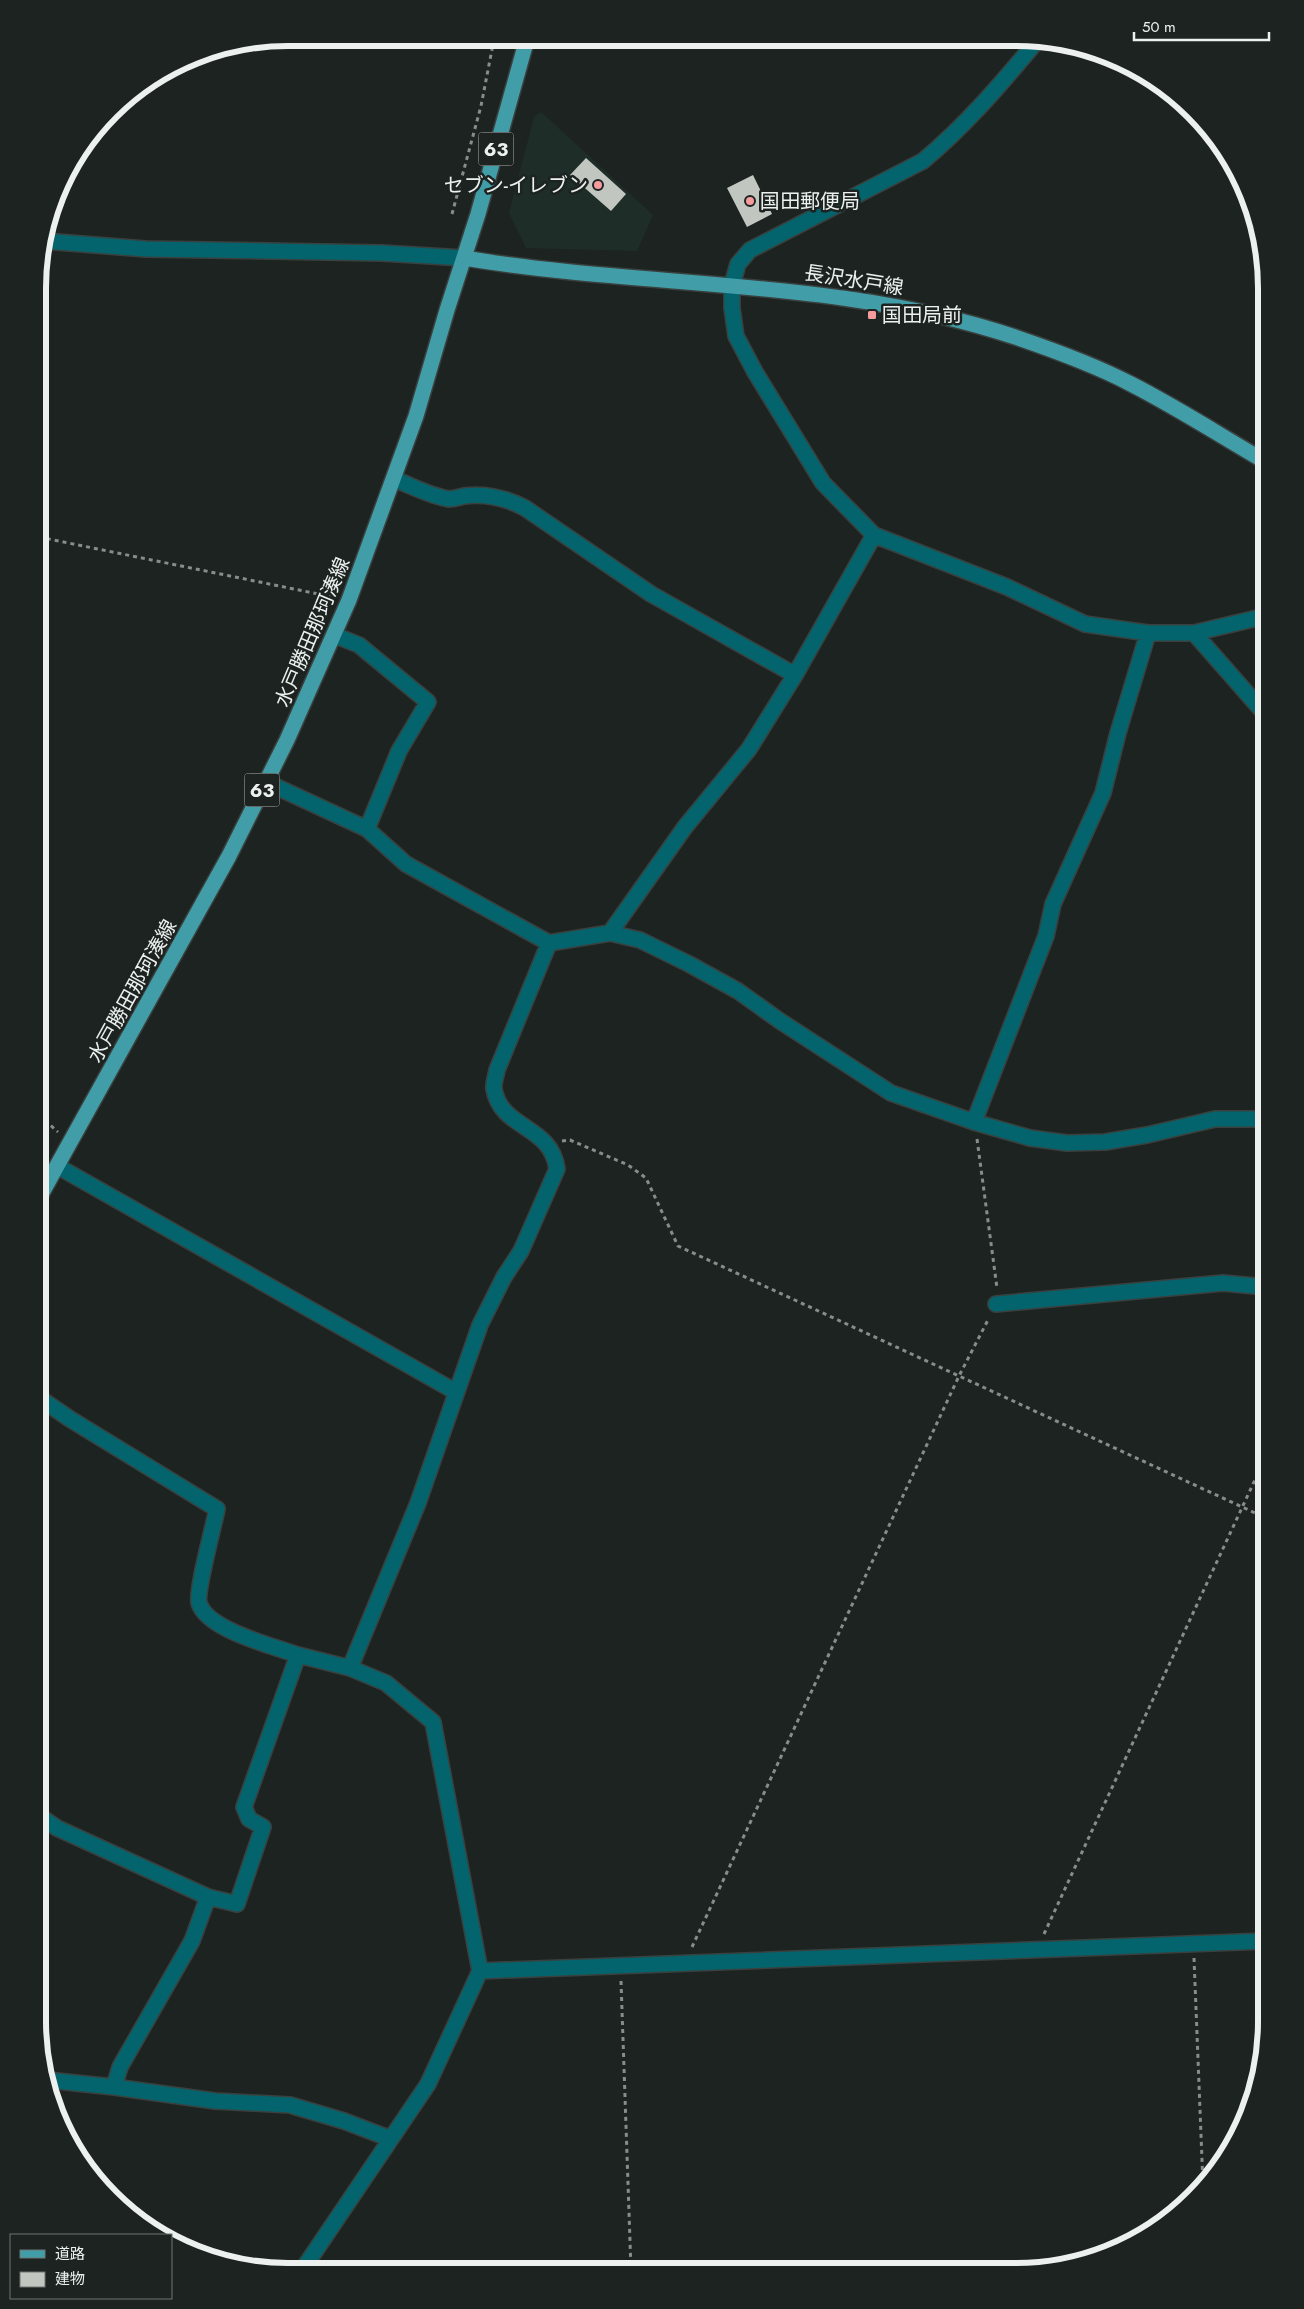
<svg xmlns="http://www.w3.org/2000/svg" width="1304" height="2309" viewBox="0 0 1304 2309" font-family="Jost,'Noto Sans JP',sans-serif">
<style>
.built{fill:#1f2d29}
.building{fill:#c1c6c0}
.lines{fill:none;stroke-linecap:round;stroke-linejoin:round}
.minor-casing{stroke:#39403e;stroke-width:18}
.major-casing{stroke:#39403e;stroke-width:18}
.path{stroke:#888d8b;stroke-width:3;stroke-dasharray:4 4;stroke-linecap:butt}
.minor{stroke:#04646d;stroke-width:15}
.major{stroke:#419ea8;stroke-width:15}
.poi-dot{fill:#f59b9d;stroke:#1c2321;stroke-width:2}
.labels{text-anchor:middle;stroke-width:5;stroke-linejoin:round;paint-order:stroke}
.shield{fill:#1c2321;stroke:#aeb3b1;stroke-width:1}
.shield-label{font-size:19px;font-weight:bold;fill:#ecf1ef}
.poi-label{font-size:20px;fill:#ecf1ef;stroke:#1c2321;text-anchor:start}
.street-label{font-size:20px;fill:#ecf1ef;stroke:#1c2321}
.rim{fill:none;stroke:#ecf1ef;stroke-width:6}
</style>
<rect width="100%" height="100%" fill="#1c2321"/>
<path class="built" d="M541,112L653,215L637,251L526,248L509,213L534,117Z"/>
<path class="building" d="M586,158L626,194L611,211L570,175Z
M753,175L772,214L747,227L727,188Z"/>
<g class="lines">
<g class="minor-casing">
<path id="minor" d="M1036,42C1001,84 965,126 923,161L750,250L738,264L732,285V308L736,336L755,372L823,483L874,535L1007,587L1085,624L1148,633H1194L1266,616
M44,241L146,249L382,253L464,258
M394,479C412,486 430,496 449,499C455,499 459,497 464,496C486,493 506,498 525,508L651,594L795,675
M1194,633L1266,715
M334,635L359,645L428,702L399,751L367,829
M266,782L367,829L406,864L549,943L610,933L640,940L689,964L738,991L780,1021L891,1093L974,1122L1030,1138L1067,1143L1105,1142L1147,1135L1215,1119H1266
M610,933L685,827L749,749L795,675L874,535
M974,1122L1046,936L1053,904L1103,793L1118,733L1148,633
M57,1166L456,1392
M996,1304L1223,1283L1266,1287
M298,1655L350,1668L386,1683L433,1722L480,1971L428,2084L303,2269
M350,1668L418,1503L480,1325L504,1277L521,1251L557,1169C551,1124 501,1130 494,1089C493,1084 496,1076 497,1070L549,943
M38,1815L57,1828L208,1897L237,1904L263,1827L249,1819L244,1807L298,1655C273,1646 207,1630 199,1603C196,1591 214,1525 217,1509L70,1419L38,1397
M208,1897L192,1941L120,2067L114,2087L215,2101L290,2105L344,2121L391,2139
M480,1971L1266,1941
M47,2080L114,2087"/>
</g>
<g class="major-casing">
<path id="major" d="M464,258C648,289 839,277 1018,338C1056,351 1095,365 1131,384C1178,408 1221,436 1266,462
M38,1200L229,856L287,740L349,600L416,416L447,310L478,214L527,39"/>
</g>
<path class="path" d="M452,214L481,106L494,39
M39,537L333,597
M39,1115L58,1132
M977,1139L997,1288
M562,1141L570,1140L628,1165L646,1178L678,1246L1266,1518
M1044,1934L1266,1456
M692,1947L959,1376L989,1318
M1194,1958L1203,2185
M621,1981L631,2270"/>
<use href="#minor" class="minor"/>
<use href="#major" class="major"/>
</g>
<g class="poi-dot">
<circle cx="598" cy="185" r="5"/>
<circle cx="750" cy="201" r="5"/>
<rect x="867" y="310" width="10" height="10" rx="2.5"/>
</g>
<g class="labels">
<g class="shield">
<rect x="478.5" y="132.5" width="35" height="33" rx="4"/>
<rect x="244.5" y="773.5" width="35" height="33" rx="4"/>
</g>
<g class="shield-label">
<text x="496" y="156">63</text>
<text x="262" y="797">63</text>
</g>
<g class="poi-label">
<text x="588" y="192" text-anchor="end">セブン-イレブン</text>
<text x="760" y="208">国田郵便局</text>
<text x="882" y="322">国田局前</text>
</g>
<g class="street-label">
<text transform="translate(854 280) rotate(9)" y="7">長沢水戸線</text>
<text transform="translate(312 632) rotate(-67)" y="7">水戸勝田那珂湊線</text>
<text transform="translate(132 991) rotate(-61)" y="7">水戸勝田那珂湊線</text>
</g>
</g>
<path d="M0 0H1304V2309H0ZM288 46H1016A242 242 0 0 1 1258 288V2021A242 242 0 0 1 1016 2263H288A242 242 0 0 1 46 2021V288A242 242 0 0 1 288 46Z" fill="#1c2321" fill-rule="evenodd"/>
<path class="rim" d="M288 46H1016A242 242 0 0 1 1258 288V2021A242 242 0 0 1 1016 2263H288A242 242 0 0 1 46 2021V288A242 242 0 0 1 288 46Z"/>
<rect x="10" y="2234" width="162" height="65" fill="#1c2321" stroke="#6f7573"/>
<rect x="20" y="2250" width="25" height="8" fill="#419ea8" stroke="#6f7573"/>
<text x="55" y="2259" font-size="15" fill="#ecf1ef">道路</text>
<rect x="20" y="2272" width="25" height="15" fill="#c1c6c0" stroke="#6f7573"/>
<text x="55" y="2284" font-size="15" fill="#ecf1ef">建物</text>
<path d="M1134 32v8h135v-8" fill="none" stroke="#ecf1ef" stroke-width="2.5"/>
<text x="1142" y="32" font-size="15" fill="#ecf1ef" stroke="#1c2321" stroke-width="4" paint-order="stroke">50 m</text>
</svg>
